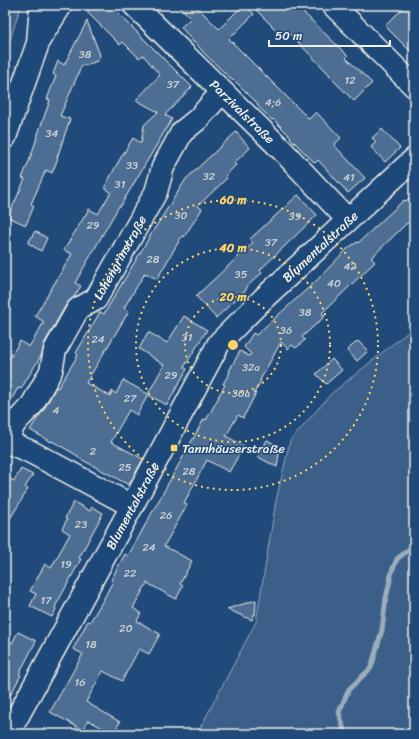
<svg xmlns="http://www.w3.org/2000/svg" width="419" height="739" viewBox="0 0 419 739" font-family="Sriracha,sans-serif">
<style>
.green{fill:#3a5f88;stroke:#97a8b8}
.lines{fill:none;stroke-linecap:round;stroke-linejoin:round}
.stream{stroke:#9cacbb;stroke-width:5}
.building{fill:#4d6e92;stroke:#f4f1e8}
.minor-casing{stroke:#f4f1e8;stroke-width:25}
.minor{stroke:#1f4a7a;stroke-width:22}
.ring{fill:none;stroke:#ffd166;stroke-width:2;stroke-dasharray:2 4}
.poi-dot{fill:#ffd166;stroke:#1f4a7a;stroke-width:1.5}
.labels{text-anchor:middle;stroke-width:3;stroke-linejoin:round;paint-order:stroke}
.number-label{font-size:11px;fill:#cad0d2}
.street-label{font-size:13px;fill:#f4f1e8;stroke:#1f4a7a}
.poi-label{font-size:13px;fill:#f4f1e8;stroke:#1f4a7a;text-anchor:start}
.centre{fill:#ffd166;stroke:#1f4a7a;stroke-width:2}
.ring-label{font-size:12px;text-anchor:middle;font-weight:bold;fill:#ffd166;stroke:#1f4a7a;stroke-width:3;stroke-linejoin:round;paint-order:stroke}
</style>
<rect width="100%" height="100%" fill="#1f4a7a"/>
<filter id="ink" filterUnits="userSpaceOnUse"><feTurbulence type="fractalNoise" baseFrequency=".025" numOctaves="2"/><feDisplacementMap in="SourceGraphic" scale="8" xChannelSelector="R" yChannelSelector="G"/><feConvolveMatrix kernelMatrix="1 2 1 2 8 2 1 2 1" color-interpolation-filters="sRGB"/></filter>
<g filter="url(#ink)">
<path class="green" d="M5,5H21L7,50L5,53Z
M414,327V734H197L256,622L276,501L290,441L331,394Z"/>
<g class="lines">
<path class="stream" d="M341,734L344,730L339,712L349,689L371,668L382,630L386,598L392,571L397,559L414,545"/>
</g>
<path class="building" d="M93,5H110L192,87L165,115L172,119L124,200L121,206H119L75,283L81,286L74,297L67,303L44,344L42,354L21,389L18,388L5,411V366L20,341L29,347L44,322L35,316L72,254L64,250L89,209L98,214L111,192L104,188L120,159L133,138L141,143L144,125L158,112L136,100L160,75L143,55L139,58L123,42L120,45L87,12Z
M178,5H195L219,29L243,5H245L254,14L229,39L309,119L316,112L341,138L334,145L365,178L348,193L318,160L315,163L290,138L291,137L273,119L272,120L257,105L258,104L234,80L233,81L204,53L195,42L194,43L181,27L191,18Z
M251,5H310L303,12L348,56L346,58L372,83L354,101L329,76L330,75L290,34L285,39Z
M406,5H414V55L385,26Z
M87,21L100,55L97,61L84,66L82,65L60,116L70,119L57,158H58L52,173L46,170L31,204L34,206L26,225L8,217L25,179L22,178L31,156L40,128L50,100L47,99L56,76L53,74L58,61L64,65Z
M382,129L400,148L385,162L371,147L376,142L372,138Z
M236,132L250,148L234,163L236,165L225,176L227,178L198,206L202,209L184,237L182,236L157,279L145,273L124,308L129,311L86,383L110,396L112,391L116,394L123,380L148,394L164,365L139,349L148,332L167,343L184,316L207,330L184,367L187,369L167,405L148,395L137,415L129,410L111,442L143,459L129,485L77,457L78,456L52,441L51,442L30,430L39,416L43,411L56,387L58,388L78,355L76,353L100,312L104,314L153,231L186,179Z
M414,193V230L407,223L371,258L375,262L351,285L322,313L325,316L302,337L305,340L296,348L292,345L288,349L281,342L260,380L261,381L254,393H256L243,418L238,415L226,436L244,446L229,472L207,460L184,503L187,505L164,546L192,561L180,584L183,586L176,599L147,583L133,608L141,613L137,621L160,634L149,654L139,649L122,681L103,671L86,702L120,722L113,734L88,720L83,730L50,712L83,654L73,649L88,621L90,622L102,602L113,581L111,580L125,554L128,556L204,419L206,420L219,397H218L225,385L223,384L230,372L229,371L240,351L249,356L251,354L244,347L253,333L256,335L316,281L347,249L357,242L358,243L404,200L406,201Z
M298,195L317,215L260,270L262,273L245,288L247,289L216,318L196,296L253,243L250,239Z
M35,231L47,238L41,251L28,243Z
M358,341L368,351L357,361L347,350Z
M332,359L342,370L326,384L316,374Z
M267,440L280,447L277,467L258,457Z
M21,469L33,475L25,487L28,489L5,527V485L9,478L14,481Z
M74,502L90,511L92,507L103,513L79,558L81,559L55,607L56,609L52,617L30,606L36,594L30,591L45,564L51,568L70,534L62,529L67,519L65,518Z
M256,600L255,615H253L252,620L227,609Z
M18,632L36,641L19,674L21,675L5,705V639L12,643Z"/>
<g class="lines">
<g class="minor-casing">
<g id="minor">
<path id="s1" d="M134,5L282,150L348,220"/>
<path d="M333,5L414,86"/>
<path d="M40,38L61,5"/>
<path d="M5,137L38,43L41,5"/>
<path d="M5,441L31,452L132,506"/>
<path id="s2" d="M5,442L15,423L32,405L51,371L55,350L78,309L96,299L156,192L163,167L182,132L198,119L222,92"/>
<path id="s3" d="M8,734L132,506L219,343L264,298L414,159"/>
</g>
</g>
<use href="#minor" class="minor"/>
</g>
</g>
<g class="ring">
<circle cx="233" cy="345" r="48"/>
<circle cx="233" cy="345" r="97"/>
<circle cx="233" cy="345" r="145"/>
</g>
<rect class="poi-dot" x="170" y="444" width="8" height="8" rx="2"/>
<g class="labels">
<g class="number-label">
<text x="85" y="58">38</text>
<text x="350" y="84">12</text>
<text x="173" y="88">37</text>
<text x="273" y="106">4;6</text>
<text x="52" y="137">34</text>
<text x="132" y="169">33</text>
<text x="209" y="180">32</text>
<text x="349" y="181">41</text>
<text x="120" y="188">31</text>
<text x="181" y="219">30</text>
<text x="295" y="220">39</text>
<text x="93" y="229">29</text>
<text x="271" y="246">37</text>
<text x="153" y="263">28</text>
<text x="350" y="270">42</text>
<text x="241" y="278">35</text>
<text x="334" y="287">40</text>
<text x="305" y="316">38</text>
<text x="286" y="334">36</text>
<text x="187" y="341">31</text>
<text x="98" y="343">24</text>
<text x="251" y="371">32a</text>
<text x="171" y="379">29</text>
<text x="241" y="397">30a</text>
<text x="130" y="402">27</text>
<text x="56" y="414">4</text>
<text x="93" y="455">2</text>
<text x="125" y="471">25</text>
<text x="189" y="475">28</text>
<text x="166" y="519">26</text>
<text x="81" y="528">23</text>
<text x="149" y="551">24</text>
<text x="66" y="568">19</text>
<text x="130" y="577">22</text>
<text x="46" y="604">17</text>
<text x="126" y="632">20</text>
<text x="91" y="648">18</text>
<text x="80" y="686">16</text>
</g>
<g class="street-label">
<text dy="5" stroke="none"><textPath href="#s1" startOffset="152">Parzivalstraße</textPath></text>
<text dy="5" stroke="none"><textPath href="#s3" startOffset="584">Blumentalstraße</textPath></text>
<text dy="5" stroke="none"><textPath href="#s2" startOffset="222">Lohengrinstraße</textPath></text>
<text dy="5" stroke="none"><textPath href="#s3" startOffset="260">Blumentalstraße</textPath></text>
</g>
<g class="poi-label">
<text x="182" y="453">Tannhäuserstraße</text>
</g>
</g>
<circle cx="233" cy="345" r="6" class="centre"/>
<g class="ring-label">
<text x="233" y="204">60 m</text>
<text x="233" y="252">40 m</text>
<text x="233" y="301">20 m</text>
</g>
<rect width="419" height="739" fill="none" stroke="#1f4a7a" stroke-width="20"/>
<rect x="10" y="10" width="399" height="719" fill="none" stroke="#f4f1e8" stroke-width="1.5" filter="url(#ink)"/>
<path d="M269 40v6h121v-6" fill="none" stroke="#f4f1e8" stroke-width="2"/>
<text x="275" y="40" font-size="12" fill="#f4f1e8" stroke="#1f4a7a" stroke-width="3" paint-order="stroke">50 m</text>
</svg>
